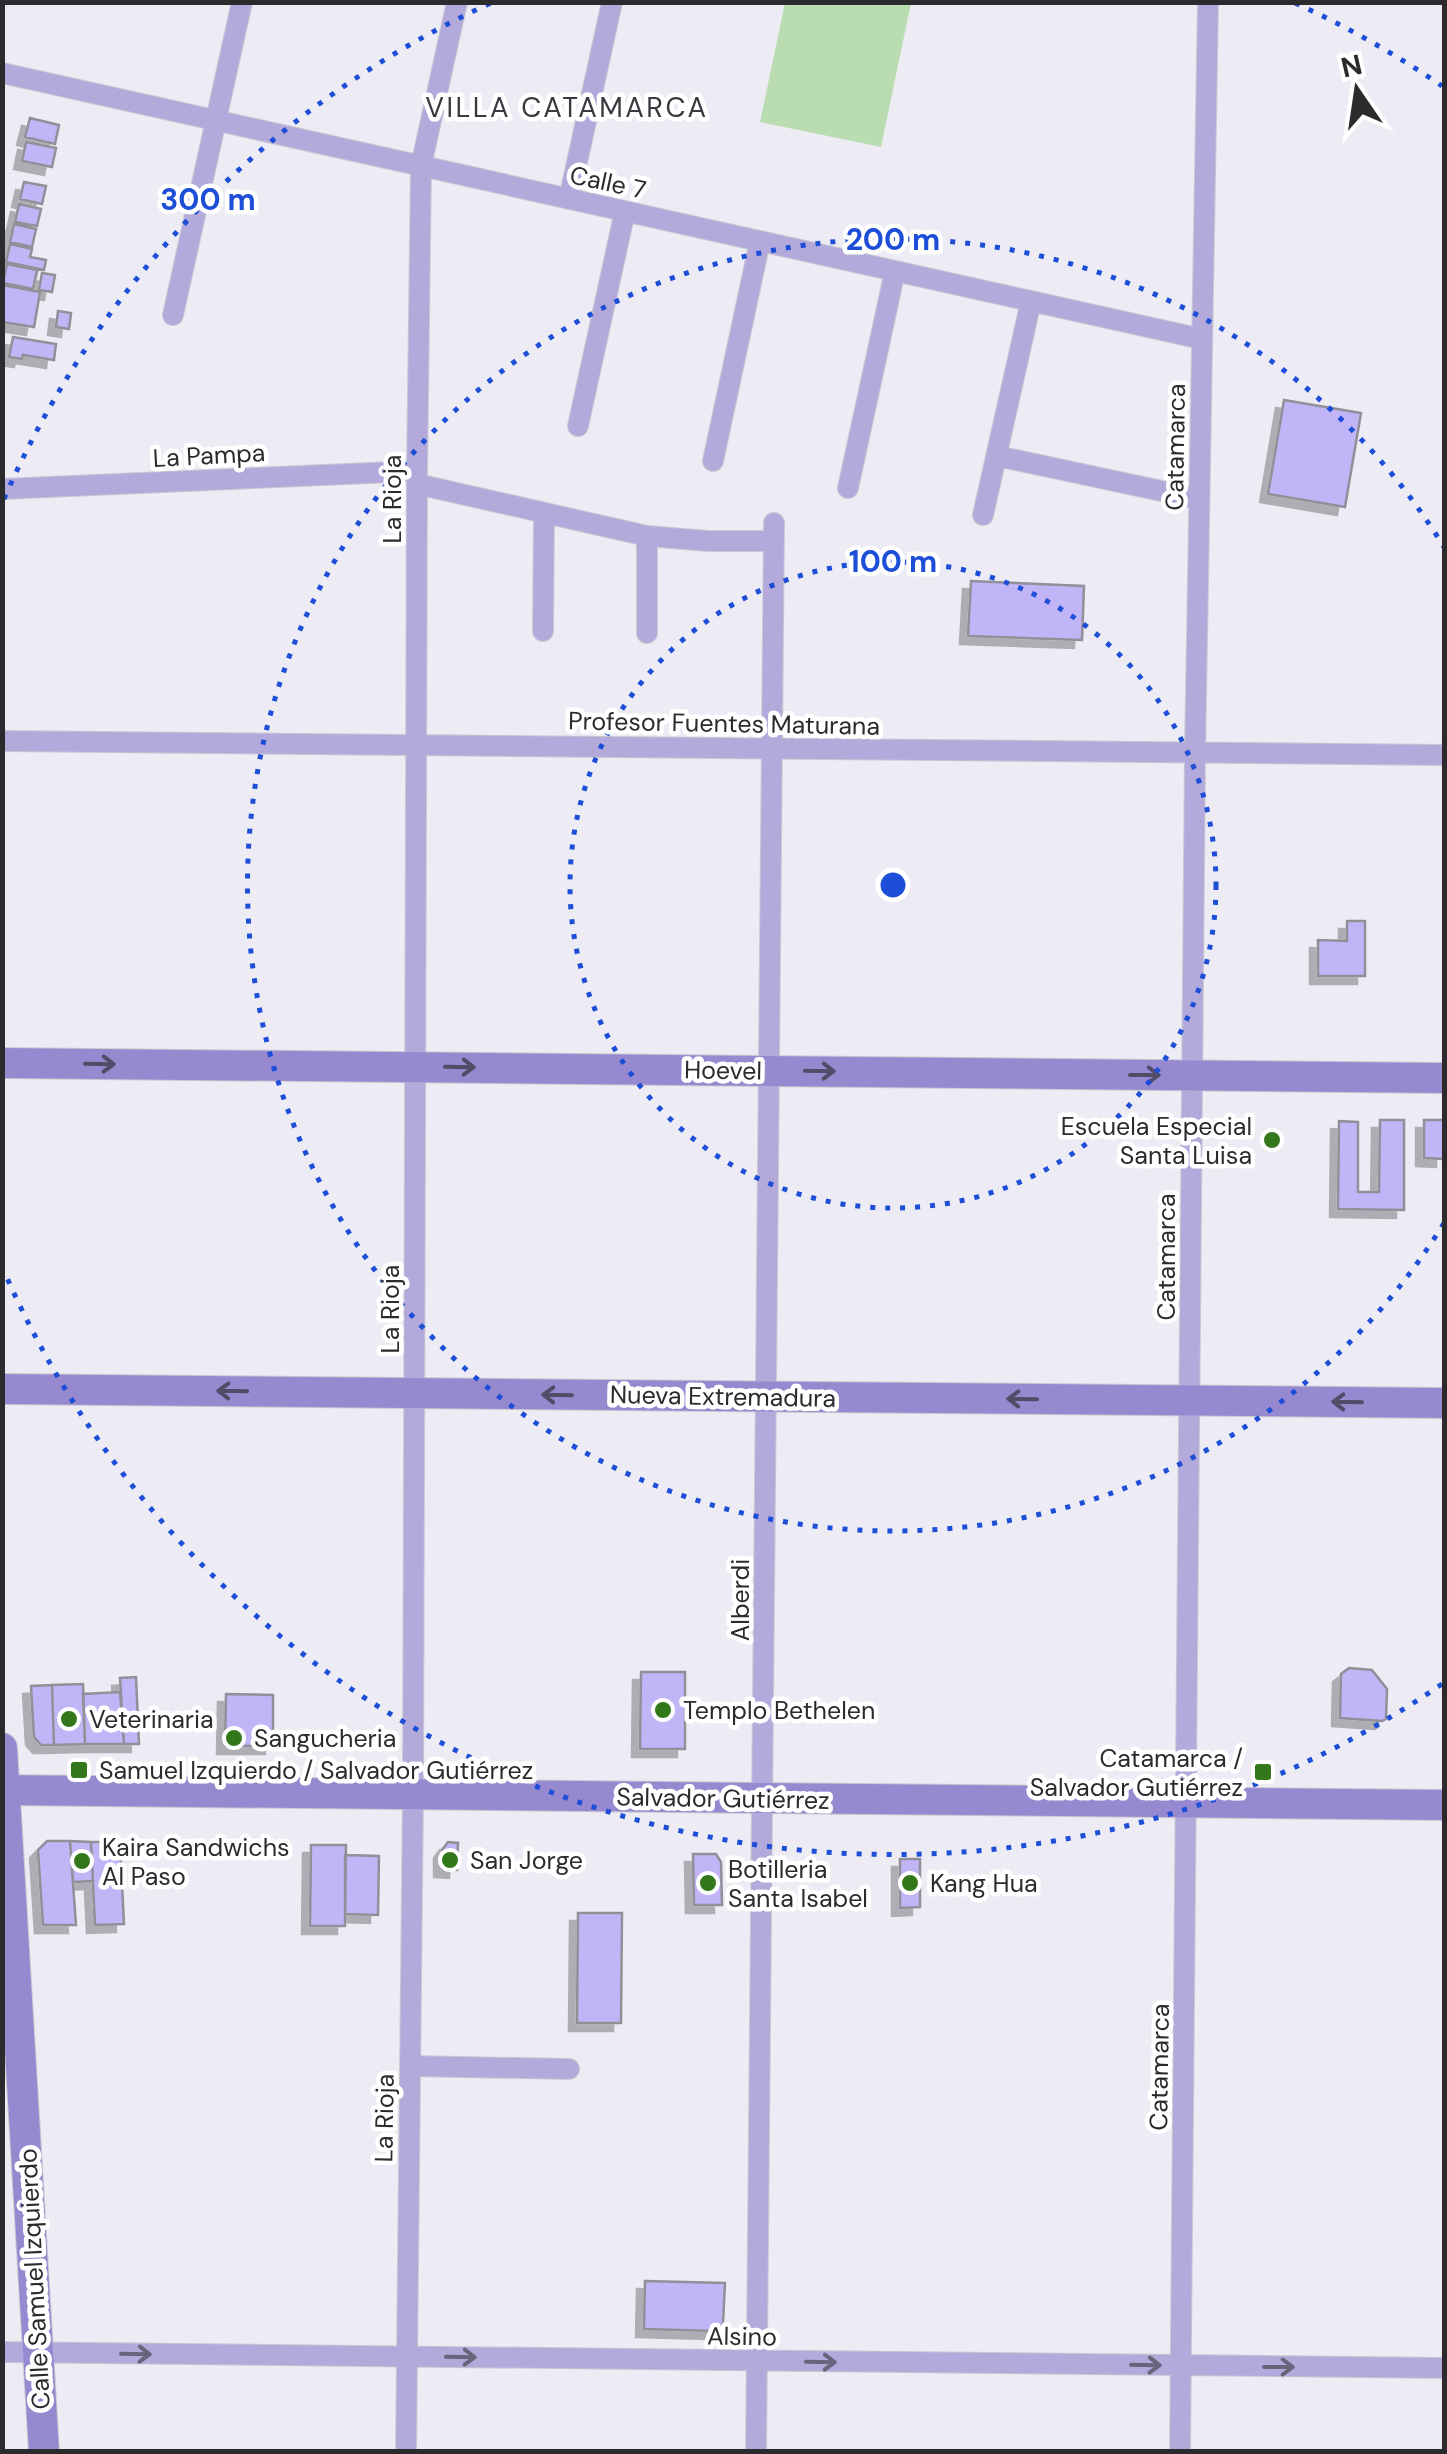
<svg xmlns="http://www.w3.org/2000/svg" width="1447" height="2454" viewBox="0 0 1447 2454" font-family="'DM Sans',sans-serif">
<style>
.green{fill:#b9ddb0}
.building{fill:#c1b5f7;stroke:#919098;stroke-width:2.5;filter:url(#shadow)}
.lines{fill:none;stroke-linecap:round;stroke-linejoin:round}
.street-casing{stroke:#cac9d0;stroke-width:22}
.secondary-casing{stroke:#cac9d0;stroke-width:32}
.street{stroke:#b3aadb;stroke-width:20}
.secondary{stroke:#9789d0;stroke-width:30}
.oneway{stroke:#514c67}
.oneway2{stroke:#68647c}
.ring{fill:none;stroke:#1d4ed8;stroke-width:5;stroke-dasharray:5 10}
.poi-dot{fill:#32781b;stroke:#fff;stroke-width:4}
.labels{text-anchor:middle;stroke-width:9;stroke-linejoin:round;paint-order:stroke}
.street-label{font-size:25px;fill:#2b2b2e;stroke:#fff}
.poi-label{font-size:25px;fill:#2b2b2e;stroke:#fff;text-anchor:start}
.neighbourhood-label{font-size:28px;letter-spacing:2.5px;fill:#3a393f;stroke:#fff}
.centre{fill:#1d4ed8;stroke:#fff;stroke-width:5}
.ring-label{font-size:30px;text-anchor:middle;font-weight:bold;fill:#1d4ed8;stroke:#fff;stroke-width:9;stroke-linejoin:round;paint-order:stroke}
</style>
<defs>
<filter id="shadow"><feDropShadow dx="-8" dy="8" stdDeviation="0" flood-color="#0004"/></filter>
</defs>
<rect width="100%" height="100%" fill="#edecf4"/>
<path class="green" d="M785,3H911L881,147L760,122Z"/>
<path class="building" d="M30,118L59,125L55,144L25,137Z
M26,142L56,148L52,167L22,161Z
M24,182L46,186L42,204L20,199Z
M19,204L41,209L37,226L15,222Z
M14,224L36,229L32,247L10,242Z
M10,244L32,249L30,257L46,260L44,270L6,262Z
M7,264L37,270L33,289L3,283Z
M42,273L55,275L52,292L39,290Z
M2,285L40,292L34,327L2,322Z
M58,311L71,313L69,329L56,327Z
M13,337L56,344L54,360L23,355L22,359L9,357Z
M1284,400L1361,413L1345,507L1268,494Z
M971,581L1084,586L1082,640L968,636Z
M1347,921H1365V976H1318V940L1347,941Z
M1380,1120H1404V1210L1338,1209L1339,1121L1358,1122V1192H1379Z
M1424,1120H1444V1159L1424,1158Z
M1349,1668L1372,1670L1387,1689L1386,1719L1382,1721L1340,1718L1341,1674Z
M641,1672H685V1749H640Z
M136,1677L139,1744H124L120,1678Z
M83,1684L85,1744L54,1745L52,1685Z
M52,1685L54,1745H41L34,1737L31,1686Z
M120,1692L124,1744H85L83,1694Z
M226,1694L273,1695V1746H225Z
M47,1841H70L76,1925H43L38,1850Z
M70,1841L91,1842L93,1881L73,1882Z
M91,1842H120L124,1924L95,1925Z
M448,1842L458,1843L457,1870L442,1869V1850Z
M311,1845H346L345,1926H310Z
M693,1854H716L721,1862L722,1905H694Z
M345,1855L379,1856L378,1915L345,1914Z
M900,1859H920V1907L900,1908Z
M578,1913H622L621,2023H577Z
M645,2281L725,2283L723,2324L715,2331L644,2329Z"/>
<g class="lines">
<g class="street-casing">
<path id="street" d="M2,73L1202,339
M569,199L612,2
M173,315L242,2
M578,426L625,211
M997,456L1199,499
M713,461L760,241
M417,484L647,536L708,541H774
M848,488L895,271
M2,489L417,471
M983,515L1031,301
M543,631L544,513
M647,633V536
M2,741L1444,755
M410,2066L569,2069
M2,2352L1444,2368
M406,2452L413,1795L417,471L421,166L457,2
M756,2452L774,523
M1180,2452L1195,753L1208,2"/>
</g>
<g class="secondary-casing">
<path id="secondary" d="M2,1063L1444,1078
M2,1389L1444,1403
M2,1748L44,2452
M2,1790L1444,1805"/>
</g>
<use href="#street" class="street"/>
<use href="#secondary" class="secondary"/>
</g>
<defs><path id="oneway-shaft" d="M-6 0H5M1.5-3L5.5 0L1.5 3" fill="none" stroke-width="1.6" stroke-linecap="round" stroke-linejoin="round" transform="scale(2.5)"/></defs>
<g class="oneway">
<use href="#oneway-shaft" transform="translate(100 1064) rotate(1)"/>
<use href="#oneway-shaft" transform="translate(460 1067) rotate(1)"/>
<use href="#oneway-shaft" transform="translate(820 1071) rotate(1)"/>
<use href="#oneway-shaft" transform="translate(1145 1075)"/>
<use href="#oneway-shaft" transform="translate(232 1391) rotate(-179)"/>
<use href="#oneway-shaft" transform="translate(557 1395) rotate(-179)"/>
<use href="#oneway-shaft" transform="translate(1022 1399) rotate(-179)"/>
<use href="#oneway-shaft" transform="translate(1347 1402) rotate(-179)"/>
</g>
<g class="oneway2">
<use href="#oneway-shaft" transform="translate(136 2354) rotate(1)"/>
<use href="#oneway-shaft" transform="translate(461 2357) rotate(1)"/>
<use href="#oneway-shaft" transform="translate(821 2362) rotate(1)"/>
<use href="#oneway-shaft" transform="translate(1146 2365) rotate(1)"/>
<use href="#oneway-shaft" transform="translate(1279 2367)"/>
</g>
<g class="ring">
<circle cx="893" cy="885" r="323"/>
<path d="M1444 1223A646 646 0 1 1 1444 547"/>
<path d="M1442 1684A969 969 0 0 1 4 1271M4 499A969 969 0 0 1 491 3M1295 3A969 969 0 0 1 1442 86"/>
</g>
<g class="poi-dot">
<circle cx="1272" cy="1140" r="10"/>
<circle cx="663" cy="1710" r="10"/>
<circle cx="69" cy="1719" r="10"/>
<circle cx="234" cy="1738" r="10"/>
<rect x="69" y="1760" width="20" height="20" rx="5"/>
<rect x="1253" y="1762" width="20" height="20" rx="5"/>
<circle cx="450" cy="1860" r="10"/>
<circle cx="82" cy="1861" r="10"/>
<circle cx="708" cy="1883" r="10"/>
<circle cx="910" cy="1883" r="10"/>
</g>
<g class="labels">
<g class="street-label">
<text transform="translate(608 182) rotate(12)" y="9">Calle 7</text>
<text transform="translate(1175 447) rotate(-89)" y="9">Catamarca</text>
<text transform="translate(209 455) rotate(-3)" y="9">La Pampa</text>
<text transform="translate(392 499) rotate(-90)" y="9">La Rioja</text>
<text transform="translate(724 723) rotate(1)" y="9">Profesor Fuentes Maturana</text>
<text transform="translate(723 1070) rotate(1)" y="9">Hoevel</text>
<text transform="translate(1166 1257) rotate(-90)" y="9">Catamarca</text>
<text transform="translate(390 1309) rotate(-90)" y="9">La Rioja</text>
<text transform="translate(723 1396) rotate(1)" y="9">Nueva Extremadura</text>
<text transform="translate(740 1600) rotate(-90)" y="9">Alberdi</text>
<text transform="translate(723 1798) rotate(1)" y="9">Salvador Gutiérrez</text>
<text transform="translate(1159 2067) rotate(-89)" y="9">Catamarca</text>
<text transform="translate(384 2118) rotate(-89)" y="9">La Rioja</text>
<text transform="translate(34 2279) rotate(-93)" y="9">Calle Samuel Izquierdo</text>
<text transform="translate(742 2336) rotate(1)" y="9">Alsino</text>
</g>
<g class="poi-label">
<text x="1252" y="1135" text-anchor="end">Escuela Especial<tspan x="1252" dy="29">Santa Luisa</tspan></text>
<text x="683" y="1719">Templo Bethelen</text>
<text x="89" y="1728">Veterinaria</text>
<text x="254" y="1747">Sangucheria</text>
<text x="1243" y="1767" text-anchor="end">Catamarca /<tspan x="1243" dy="29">Salvador Gutiérrez</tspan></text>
<text x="99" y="1779">Samuel Izquierdo / Salvador Gutiérrez</text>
<text x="102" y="1856">Kaira Sandwichs<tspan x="102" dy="29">Al Paso</tspan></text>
<text x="470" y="1869">San Jorge</text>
<text x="728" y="1878">Botilleria<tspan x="728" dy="29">Santa Isabel</tspan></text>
<text x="930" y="1892">Kang Hua</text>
</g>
<g class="neighbourhood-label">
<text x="567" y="117">VILLA CATAMARCA</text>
</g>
</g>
<circle cx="893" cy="885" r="15" class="centre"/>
<g class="ring-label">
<text x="208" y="210">300 m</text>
<text x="893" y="250">200 m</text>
<text x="893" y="572">100 m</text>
</g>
<rect width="1447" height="2454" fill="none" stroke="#2b2b2e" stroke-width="10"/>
<g transform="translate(1357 90) rotate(347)" stroke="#ffffff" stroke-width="8" paint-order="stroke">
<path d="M0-8L18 38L0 25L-18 38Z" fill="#2b2b2e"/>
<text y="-15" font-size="28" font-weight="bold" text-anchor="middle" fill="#2b2b2e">N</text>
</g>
</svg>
